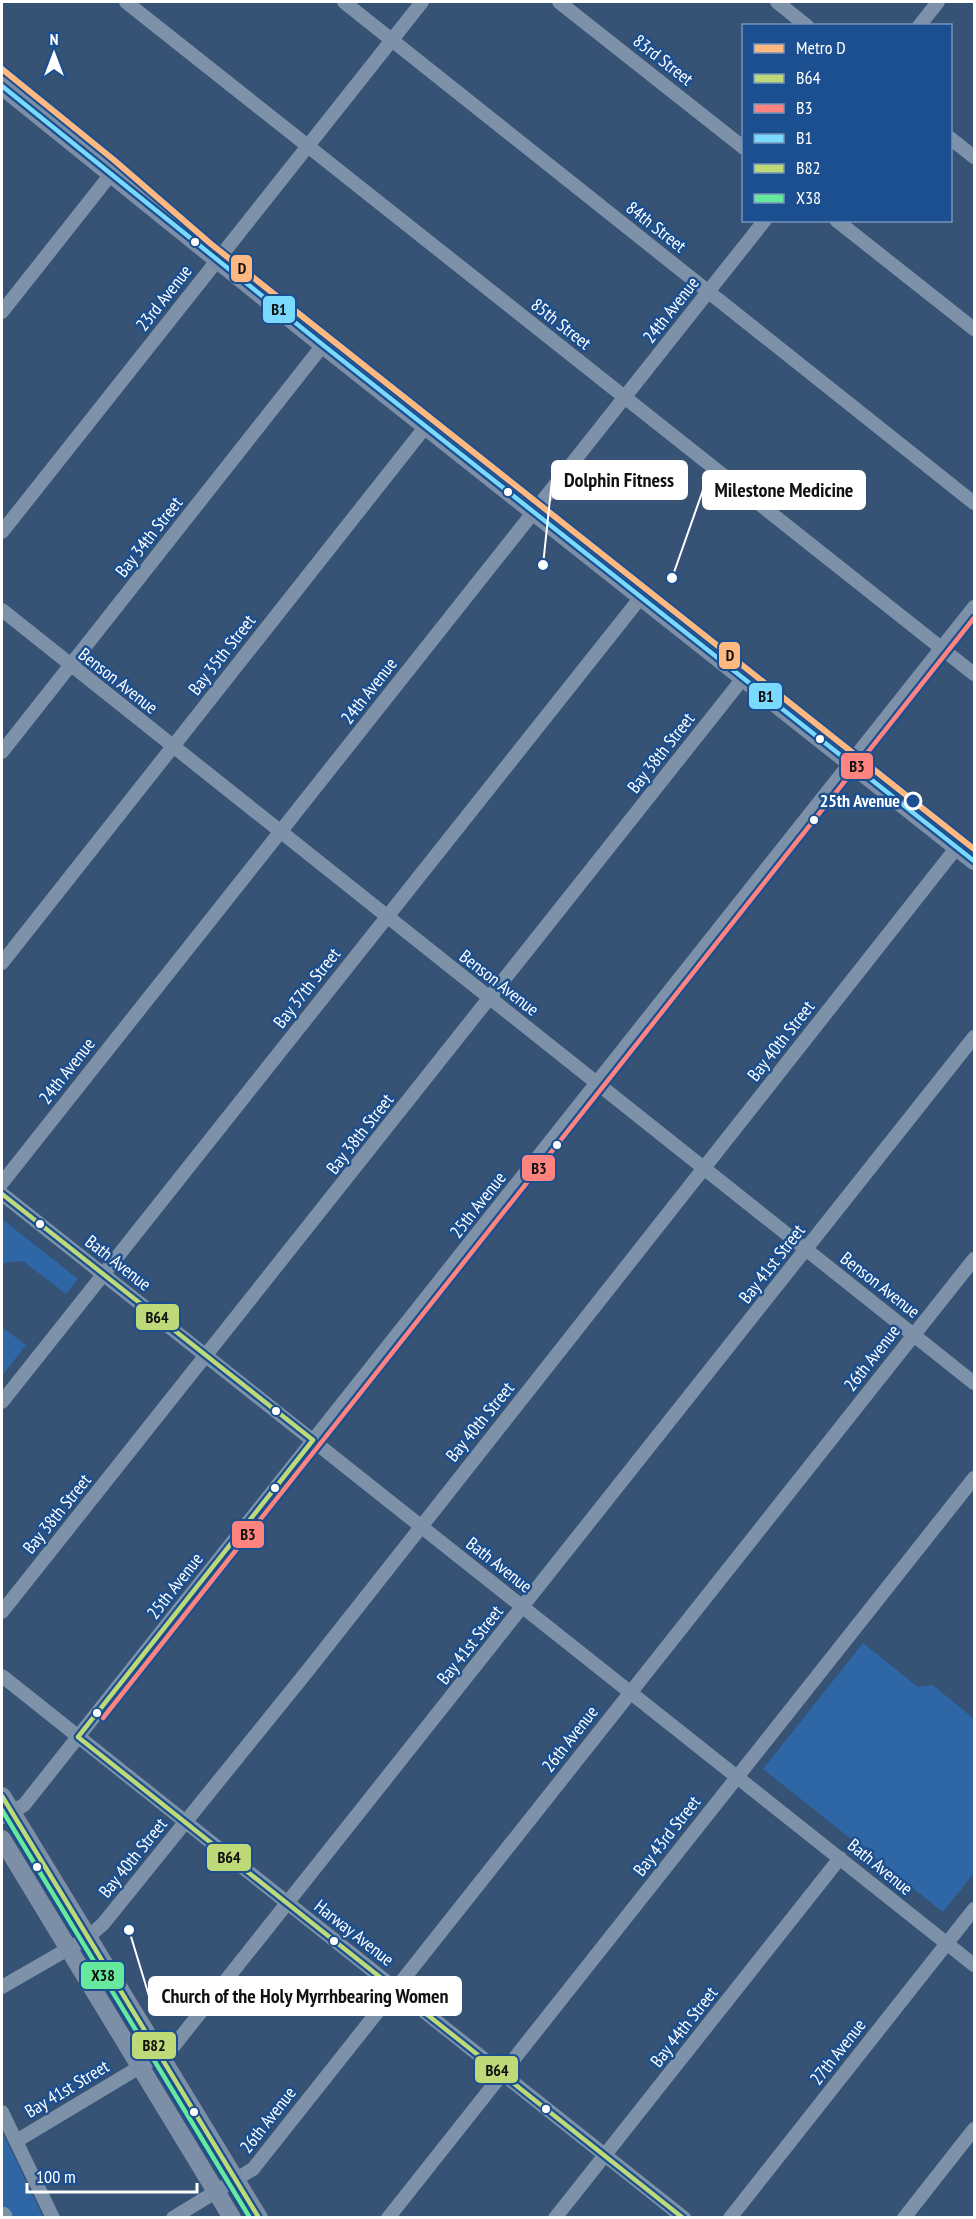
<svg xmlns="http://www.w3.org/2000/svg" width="976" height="2219" viewBox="0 0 976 2219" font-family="'PT Sans Narrow',sans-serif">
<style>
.green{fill:#2f66a5}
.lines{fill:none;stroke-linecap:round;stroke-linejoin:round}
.minor{stroke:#7d92a8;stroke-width:14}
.major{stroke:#7d8ea7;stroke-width:18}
.highway{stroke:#7e92a7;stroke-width:21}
.rail{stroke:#7e92a7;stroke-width:4;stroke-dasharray:10 4.5;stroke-linecap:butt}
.bus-1-casing{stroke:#1b4f8f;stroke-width:9}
.bus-2-casing{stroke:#1b4f8f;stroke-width:9}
.bus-3-casing{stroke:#1b4f8f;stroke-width:9}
.bus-4-casing{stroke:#1b4f8f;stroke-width:9}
.bus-5-casing{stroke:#1b4f8f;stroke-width:9}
.bus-1{stroke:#bdd978;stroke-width:4.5}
.bus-2{stroke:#ff8480;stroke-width:4.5}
.bus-3{stroke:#7adafe;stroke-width:4.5}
.bus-4{stroke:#bdd978;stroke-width:4.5}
.bus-5{stroke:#66e99c;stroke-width:4.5}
.metro-1-casing{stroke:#1b4f8f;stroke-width:10}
.metro-1{stroke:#ffb880;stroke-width:6}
.bus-dot{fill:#fff;stroke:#1b4f8f;stroke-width:2}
.stop-dot{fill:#1b4f8f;stroke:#fff;stroke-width:3}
.labels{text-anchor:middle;stroke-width:5;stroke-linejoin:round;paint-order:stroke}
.street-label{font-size:18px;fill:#fff;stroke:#1b4f8f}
.stop-label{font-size:18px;font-weight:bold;fill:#fff;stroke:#1b4f8f;text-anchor:end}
.leader{fill:none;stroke:#fff;stroke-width:2}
.callout-dot{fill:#fff;stroke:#1b4f8f;stroke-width:2}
.callout{fill:#fff;stroke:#fff;stroke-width:2}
.callout-label{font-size:20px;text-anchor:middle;font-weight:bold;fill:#111}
.line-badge{stroke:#1b4f8f;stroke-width:2}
.pale-badge-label{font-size:16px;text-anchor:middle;font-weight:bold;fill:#111}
</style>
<rect width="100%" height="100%" fill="#365274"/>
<path class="green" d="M2,1219L78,1279L66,1294L23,1261L2,1263Z
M2,1327L26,1345L2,1376Z
M863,1643L918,1687L933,1685L974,1719V1873L943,1912L763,1769Z
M2,2131L43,2217H2Z"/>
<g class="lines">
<path class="minor" d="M126,2L974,674
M344,2L974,503
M559,2L744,148
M777,2L807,26
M919,26L938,2
M950,138L974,157
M836,220L974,329
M2,312L111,174
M2,532L422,2
M2,610L974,1383
M2,752L323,345
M2,963L426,426
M2,1183L765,220
M2,1194L974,1965
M2,1402L641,597
M2,1612L744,677
M2,1676L684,2218
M2,1817L24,1805L974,607
M2,1987L87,1938L103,1924L309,1669L957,847
M2,2112L53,2218
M18,2140L173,2047L974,1037
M173,2218L253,2169L974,1259
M388,2218L974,1478
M555,2218L840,1858
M730,2218L974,1909
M904,2218L974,2129"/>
<path class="major" d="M2,86L323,345L974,861
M2,1796L259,2218
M2,1839L232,2218"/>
<path class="highway" d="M2,2217V2218"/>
<path class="rail" d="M2,87L974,858"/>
<g class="bus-1-casing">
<path id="bus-1" d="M2,1194L313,1440
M78,1737L683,2218
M78,1737L313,1440"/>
</g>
<g class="bus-2-casing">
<path id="bus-2" d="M103,1718L974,618"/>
</g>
<g class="bus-3-casing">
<path id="bus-3" d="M2,86L323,345L974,861"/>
</g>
<g class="bus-4-casing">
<path id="bus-4" d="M2,1796L259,2218"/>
</g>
<g class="bus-5-casing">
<path id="bus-5" d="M2,1810L250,2218"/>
</g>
<use href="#bus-1" class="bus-1"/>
<use href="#bus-2" class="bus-2"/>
<use href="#bus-3" class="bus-3"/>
<use href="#bus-4" class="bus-4"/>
<use href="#bus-5" class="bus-5"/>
<g class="metro-1-casing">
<path id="metro-1" d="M2,69L114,160L211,244L974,849"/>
</g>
<use href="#metro-1" class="metro-1"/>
</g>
<g class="bus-dot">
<circle cx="195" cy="242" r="5"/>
<circle cx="508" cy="492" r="5"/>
<circle cx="820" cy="739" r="5"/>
<circle cx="814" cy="820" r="5"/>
<circle cx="557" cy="1145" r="5"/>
<circle cx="40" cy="1224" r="5"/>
<circle cx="276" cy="1411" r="5"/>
<circle cx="275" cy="1488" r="5"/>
<circle cx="97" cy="1713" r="5"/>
<circle cx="37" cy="1867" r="5"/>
<circle cx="334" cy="1941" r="5"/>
<circle cx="546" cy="2109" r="5"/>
<circle cx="194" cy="2112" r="5"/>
</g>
<circle class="stop-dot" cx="913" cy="801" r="8"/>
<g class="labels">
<g class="street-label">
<text transform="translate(663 60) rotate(38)" y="6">83rd Street</text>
<text transform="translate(656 227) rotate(38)" y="6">84th Street</text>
<text transform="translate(164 298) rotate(-52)" y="6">23rd Avenue</text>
<text transform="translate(671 310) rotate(-52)" y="6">24th Avenue</text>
<text transform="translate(561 324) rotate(38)" y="6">85th Street</text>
<text transform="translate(149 537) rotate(-52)" y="6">Bay 34th Street</text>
<text transform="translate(222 655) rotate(-52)" y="6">Bay 35th Street</text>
<text transform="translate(118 681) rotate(38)" y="6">Benson Avenue</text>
<text transform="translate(369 691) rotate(-52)" y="6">24th Avenue</text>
<text transform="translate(661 753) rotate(-52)" y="6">Bay 38th Street</text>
<text transform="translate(499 983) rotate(38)" y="6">Benson Avenue</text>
<text transform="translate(307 988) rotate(-52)" y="6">Bay 37th Street</text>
<text transform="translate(781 1041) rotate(-52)" y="6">Bay 40th Street</text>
<text transform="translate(67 1071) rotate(-52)" y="6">24th Avenue</text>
<text transform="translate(360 1134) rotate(-52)" y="6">Bay 38th Street</text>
<text transform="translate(478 1205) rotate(-52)" y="6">25th Avenue</text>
<text transform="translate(118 1263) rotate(38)" y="6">Bath Avenue</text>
<text transform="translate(772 1264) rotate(-52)" y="6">Bay 41st Street</text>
<text transform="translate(880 1285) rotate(38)" y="6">Benson Avenue</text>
<text transform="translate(872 1358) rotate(-52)" y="6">26th Avenue</text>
<text transform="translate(480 1422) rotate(-51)" y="6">Bay 40th Street</text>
<text transform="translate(57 1514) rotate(-51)" y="6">Bay 38th Street</text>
<text transform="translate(499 1565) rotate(38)" y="6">Bath Avenue</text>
<text transform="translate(175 1586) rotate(-52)" y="6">25th Avenue</text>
<text transform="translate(470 1645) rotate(-52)" y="6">Bay 41st Street</text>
<text transform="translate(570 1739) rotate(-52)" y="6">26th Avenue</text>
<text transform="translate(667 1836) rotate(-52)" y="6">Bay 43rd Street</text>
<text transform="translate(133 1858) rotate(-51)" y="6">Bay 40th Street</text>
<text transform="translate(880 1867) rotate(39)" y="6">Bath Avenue</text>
<text transform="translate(354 1933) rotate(38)" y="6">Harway Avenue</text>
<text transform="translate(684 2027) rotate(-52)" y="6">Bay 44th Street</text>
<text transform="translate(838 2052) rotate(-52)" y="6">27th Avenue</text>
<text transform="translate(67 2089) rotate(-31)" y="6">Bay 41st Street</text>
<text transform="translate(268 2120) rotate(-52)" y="6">26th Avenue</text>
</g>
<g class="stop-label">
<text x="900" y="807">25th Avenue</text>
</g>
</g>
<path class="leader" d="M543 565L552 480M672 578L703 490M129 1930L149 1996"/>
<g class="callout-dot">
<circle cx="543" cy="565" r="6"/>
<circle cx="672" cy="578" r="6"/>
<circle cx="129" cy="1930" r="6"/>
</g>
<g class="callout">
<rect x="552" y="461" width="135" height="38" rx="6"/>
<rect x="703" y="471" width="162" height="38" rx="6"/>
<rect x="149" y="1977" width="312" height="38" rx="6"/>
</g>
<g class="callout-label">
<text x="619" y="487">Dolphin Fitness</text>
<text x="784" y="497">Milestone Medicine</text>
<text x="305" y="2003">Church of the Holy Myrrhbearing Women</text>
</g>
<g class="line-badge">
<rect x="230" y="254" width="23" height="29" rx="6" fill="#ffb880"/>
<rect x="262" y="295" width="34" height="29" rx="6" fill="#7adafe"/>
<rect x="718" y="641" width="23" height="29" rx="6" fill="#ffb880"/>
<rect x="748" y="682" width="35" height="28" rx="6" fill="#7adafe"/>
<rect x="840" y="752" width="34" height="28" rx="6" fill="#ff8480"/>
<rect x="521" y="1154" width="35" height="28" rx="6" fill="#ff8480"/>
<rect x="135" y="1303" width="45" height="28" rx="6" fill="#bdd978"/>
<rect x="231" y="1520" width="34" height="29" rx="6" fill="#ff8480"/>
<rect x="206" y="1843" width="46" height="29" rx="6" fill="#bdd978"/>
<rect x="80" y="1961" width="45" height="29" rx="6" fill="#66e99c"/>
<rect x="131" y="2031" width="46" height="29" rx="6" fill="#bdd978"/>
<rect x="474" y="2055" width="45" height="29" rx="6" fill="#bdd978"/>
</g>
<g class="pale-badge-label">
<text x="242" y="274">D</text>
<text x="279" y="315">B1</text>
<text x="730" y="661">D</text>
<text x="766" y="702">B1</text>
<text x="857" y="772">B3</text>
<text x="539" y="1174">B3</text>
<text x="157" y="1323">B64</text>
<text x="248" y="1540">B3</text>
<text x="229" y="1863">B64</text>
<text x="103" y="1981">X38</text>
<text x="154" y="2051">B82</text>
<text x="497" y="2076">B64</text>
</g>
<rect width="976" height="2219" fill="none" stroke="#ffffff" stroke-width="6"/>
<rect x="742" y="24" width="210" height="198" fill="#1b4f8f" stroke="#7695bc" stroke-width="1.5"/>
<rect x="754" y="44" width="30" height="9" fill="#ffb880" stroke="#7695bc" stroke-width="1.5"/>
<text x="796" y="54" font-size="18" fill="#ffffff">Metro D</text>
<rect x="754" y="74" width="30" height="9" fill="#bdd978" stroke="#7695bc" stroke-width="1.5"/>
<text x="796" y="84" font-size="18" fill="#ffffff">B64</text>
<rect x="754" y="104" width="30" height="9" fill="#ff8480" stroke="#7695bc" stroke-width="1.5"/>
<text x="796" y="114" font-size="18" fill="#ffffff">B3</text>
<rect x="754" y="134" width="30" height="9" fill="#7adafe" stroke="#7695bc" stroke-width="1.5"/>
<text x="796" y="144" font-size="18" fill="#ffffff">B1</text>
<rect x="754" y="164" width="30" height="9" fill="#bdd978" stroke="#7695bc" stroke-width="1.5"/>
<text x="796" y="174" font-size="18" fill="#ffffff">B82</text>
<rect x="754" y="194" width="30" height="9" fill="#66e99c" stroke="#7695bc" stroke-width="1.5"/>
<text x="796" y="204" font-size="18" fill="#ffffff">X38</text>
<g transform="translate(54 54)" stroke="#1b4f8f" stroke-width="4.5" paint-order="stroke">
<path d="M0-4.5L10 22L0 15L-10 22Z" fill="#ffffff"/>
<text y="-9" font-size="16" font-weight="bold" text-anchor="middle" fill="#ffffff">N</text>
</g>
<path d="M27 2183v9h170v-9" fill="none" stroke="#ffffff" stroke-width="3"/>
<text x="36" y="2183" font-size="18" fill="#ffffff" stroke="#1b4f8f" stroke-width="4.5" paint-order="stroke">100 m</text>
</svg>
